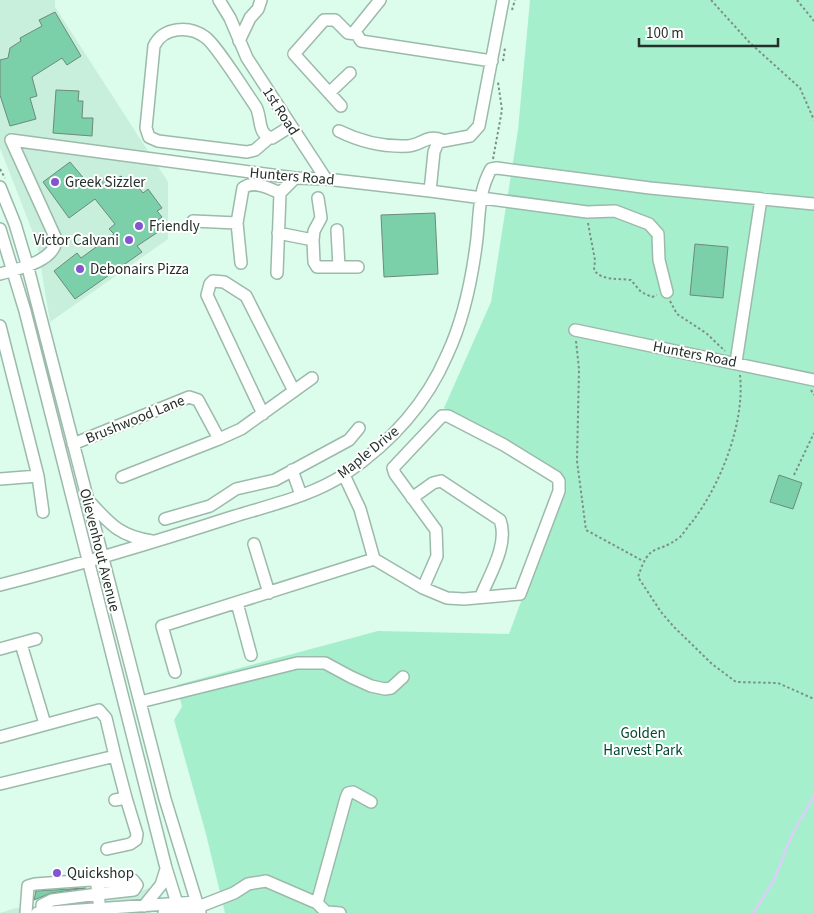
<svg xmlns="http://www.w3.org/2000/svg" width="814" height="913" viewBox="0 0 814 913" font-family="'Source Sans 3',sans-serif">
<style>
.built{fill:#c8efdc}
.green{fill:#a6efcd}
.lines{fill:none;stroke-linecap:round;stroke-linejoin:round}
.stream{stroke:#dbcffa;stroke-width:2.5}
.building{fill:#7bcfa9;stroke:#6d8a7b}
.minor-casing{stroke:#9cbaab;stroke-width:14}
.path{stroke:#7c9186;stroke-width:2;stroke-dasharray:2.5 2.5;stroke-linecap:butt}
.minor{stroke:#fff;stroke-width:11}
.poi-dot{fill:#8355ce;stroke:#fff;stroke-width:2}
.labels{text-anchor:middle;stroke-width:4;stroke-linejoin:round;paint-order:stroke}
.street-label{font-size:15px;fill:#24302a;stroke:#fff}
.poi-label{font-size:15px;fill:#24302a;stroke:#fff;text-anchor:start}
.park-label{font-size:15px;fill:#004931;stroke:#fff}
</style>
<rect width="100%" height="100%" fill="#dcfcec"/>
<path class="built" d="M0,0H55V7L168,182V239L50,322L37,243L0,148Z
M149,888L151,913H0L16,908L78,904L106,894L138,892Z"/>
<path class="green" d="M530,0H814V913H225L206,834L174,720L182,707L177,685L378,631L509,634L566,480L444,408L491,302L518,130Z"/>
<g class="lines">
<path class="stream" d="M753,913L773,882L792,835L814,795"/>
</g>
<path class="building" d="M55,12L81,56L67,65L62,58L32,77L37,96L30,98L36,119L10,126L0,95V60L8,58L10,48L21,41L20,38L42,26L39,20Z
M56,90L79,91L78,101H83L82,118H93L92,136L53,133Z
M70,162L91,187L108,175L113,181L121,176L126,181L130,177L143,193L148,189L162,208L157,211L162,217L155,222L161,230L137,246L142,252L75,299L54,271L77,253L81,258L114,234L109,229L115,224L95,199L69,218L43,182Z
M435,213L438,274L384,277L381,215Z
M695,244L728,247L723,298L690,295Z
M779,475L802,483L793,509L770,502Z
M86,888L51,893L34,900L36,891Z"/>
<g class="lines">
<g class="minor-casing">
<path id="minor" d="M219,0L230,18L247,58L326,179
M380,0L355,31L361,41L492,61
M239,41L250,18L258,9L261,0
M329,93L350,73
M341,106L294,54L324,20H335L348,33L356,34
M339,131C361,142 384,147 408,146C422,145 427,134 442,140
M269,138L255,150L247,152L158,141L149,137L146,128L154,46C163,27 189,25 205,37C215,43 247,94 256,107C262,118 257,135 272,138L291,126
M11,140L295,178L326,179L430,191L587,212L615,211L649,224L658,234L659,260L667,292
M0,187L15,224L27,264L165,799L200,913
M430,191L434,152L438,142L470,136L479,126L503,0
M193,221L237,223L243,188C254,180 269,188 280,193
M237,223L241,263
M0,229L25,311L166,868L180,913
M337,230L339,267
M278,233L313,240L314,231L321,218L318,198
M313,240L314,262L317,267H358
M277,273L280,193L295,178
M0,274C18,269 56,261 56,239L11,140
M0,326L38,476L43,512
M575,330L814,380
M736,362L761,199
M263,414L207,295L210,284L213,281L224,282L246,296L294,391
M219,439L241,429L312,378
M73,444L189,397L198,400L219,439L122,477
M292,470L301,495
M344,475L360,509L374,559L423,588L447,598L464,599L520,594L559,491V481L556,477L504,445L448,416H442L393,468L395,474L436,530L437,556L423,588
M0,479L38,476
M412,498L433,483L441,481L500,520C509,544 490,574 481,596
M88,500C110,524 119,536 152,541
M165,519L210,506L236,489L275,480L349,440L359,428
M254,544L269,593
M0,585C78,565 155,542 232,517C270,505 312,496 345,474C389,444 426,404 447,355C463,321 471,284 476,246C480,219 477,194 491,169L497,168L650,188L814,204
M237,603L251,655
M21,644L45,724
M0,649L36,639
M175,672L162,626L374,559
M140,702L297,663H325L351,677L371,686L385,689L391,688L403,677
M0,737L99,710L106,718L115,756
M0,784L115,756L126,798L115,800
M107,849L130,844L136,840L137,834L126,798
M133,880L137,885L134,890L98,894L97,886L102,882Z
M317,903L346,798L348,793L353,792L371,802
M144,906L161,885L166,869
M198,907L234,893L248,884L266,881L317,903L327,913
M327,912L340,913
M26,913L28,886L35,884L91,880L102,882
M37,913L196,902
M42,913V905L52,900L98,894L99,902
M164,913L200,911"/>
</g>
<path class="path" d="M711,0L750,43L800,88L814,120
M797,0L814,21
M512,10L515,0
M503,61L505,48
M493,159L502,110L498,82
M0,169L5,178
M588,223L595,260L594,270C602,281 617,278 631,280L641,292L652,297L657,295
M670,301L677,314L706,333L725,351
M576,341L579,369L577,461L586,530L643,561
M740,375C745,423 721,484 692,522C688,526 684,533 680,537C656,556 650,540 638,577L661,612L674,627L712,664L736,682L778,683L814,699
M811,390L814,395
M794,475L814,433"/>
<use href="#minor" class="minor"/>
</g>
<g class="poi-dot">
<circle cx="55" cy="182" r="5"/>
<circle cx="139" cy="226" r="5"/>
<circle cx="129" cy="240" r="5"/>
<circle cx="80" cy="269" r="5"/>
<circle cx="57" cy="873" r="5"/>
</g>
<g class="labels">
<g class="street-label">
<text transform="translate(281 111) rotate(57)" y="5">1st Road</text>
<text transform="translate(292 176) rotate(5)" y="5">Hunters Road</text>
<text transform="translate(695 354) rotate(11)" y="5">Hunters Road</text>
<text transform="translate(135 419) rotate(-22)" y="5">Brushwood Lane</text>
<text transform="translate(368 452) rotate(-39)" y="5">Maple Drive</text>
<text transform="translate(100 550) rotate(76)" y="5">Olievenhout Avenue</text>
</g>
<g class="poi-label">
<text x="65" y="187">Greek Sizzler</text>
<text x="149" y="231">Friendly</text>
<text x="119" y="245" text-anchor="end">Victor Calvani</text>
<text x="90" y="274">Debonairs Pizza</text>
<text x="67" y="878">Quickshop</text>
</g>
<g class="park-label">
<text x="643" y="738">Golden<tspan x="643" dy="17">Harvest Park</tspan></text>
</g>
</g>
<path d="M639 38v8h139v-8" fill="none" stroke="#24302a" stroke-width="2.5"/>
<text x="646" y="38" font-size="15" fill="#24302a" stroke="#ffffff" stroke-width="4" paint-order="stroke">100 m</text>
</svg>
